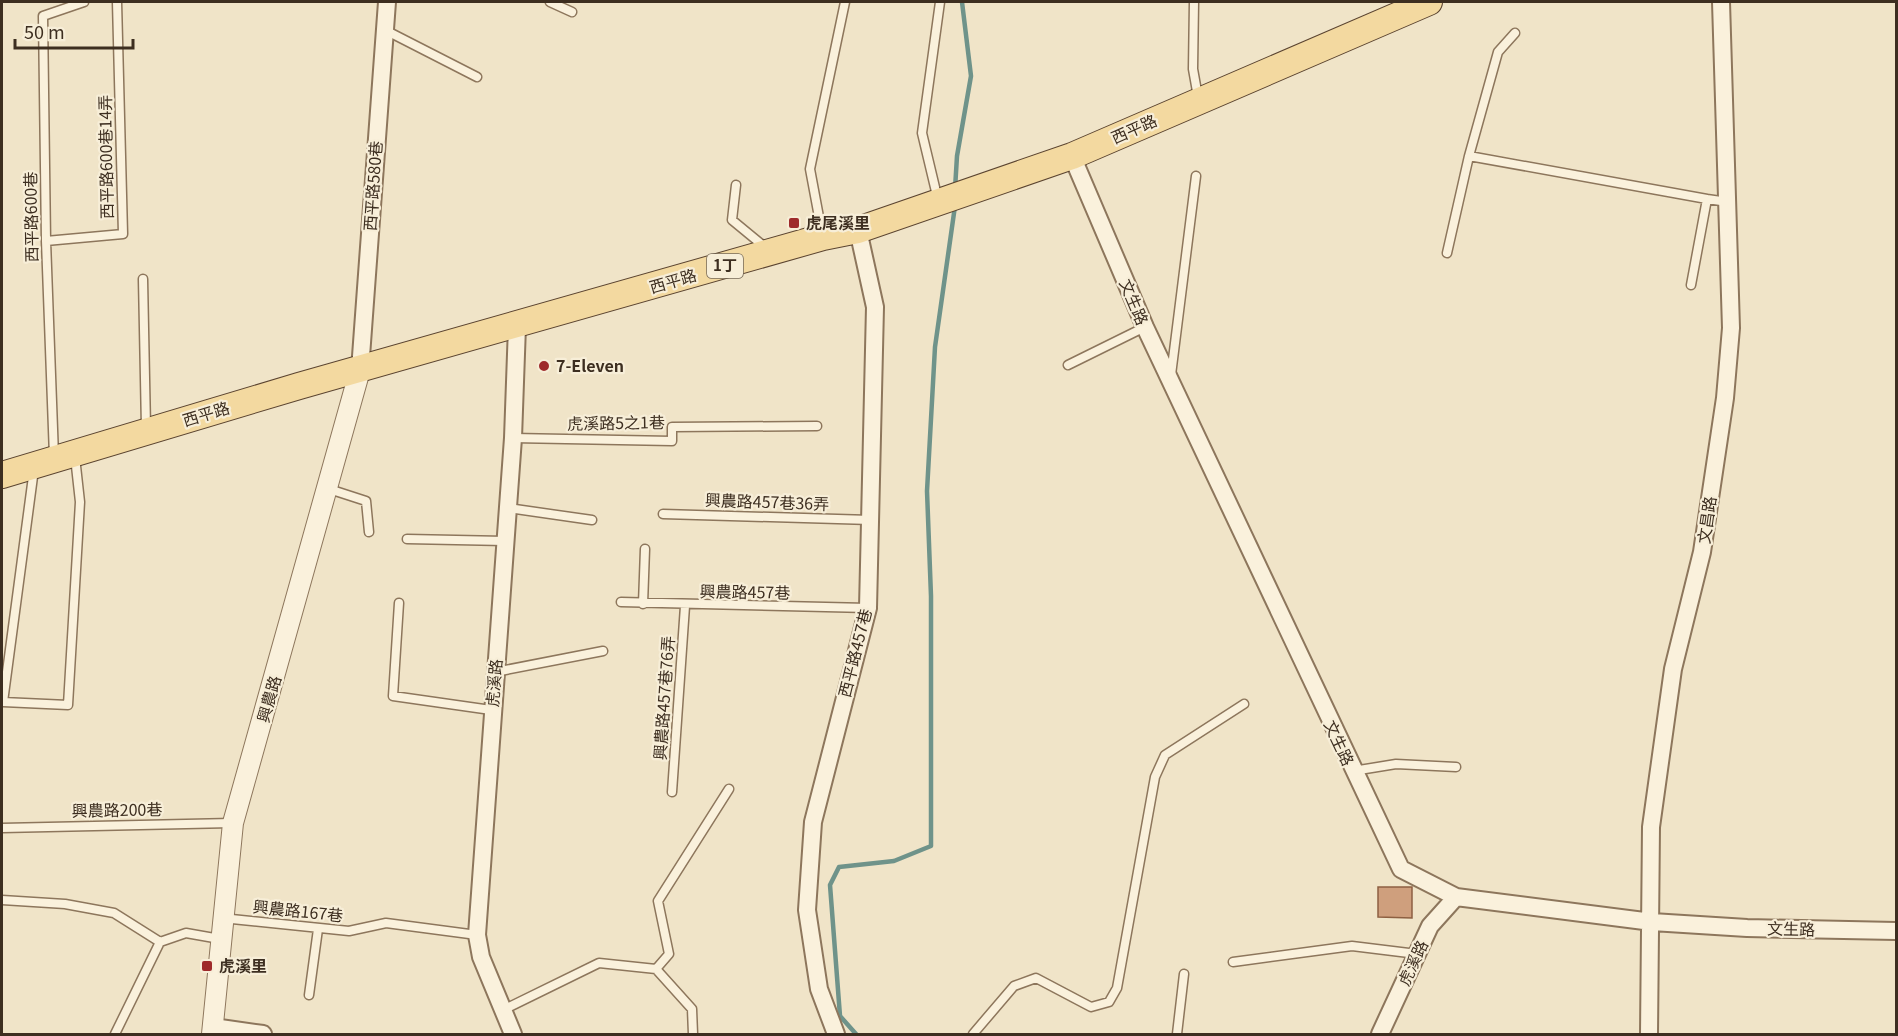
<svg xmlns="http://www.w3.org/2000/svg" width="1898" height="1036" viewBox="0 0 1898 1036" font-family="Georgia,'Noto Sans TC',serif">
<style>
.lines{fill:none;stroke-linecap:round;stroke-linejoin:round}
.stream{stroke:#6f938a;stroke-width:4.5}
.building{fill:#cf9f7d;stroke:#8d5f41;stroke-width:1.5}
.service-casing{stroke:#8d765c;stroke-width:11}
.minor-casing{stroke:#8d765c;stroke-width:20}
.tertiary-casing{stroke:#8d765c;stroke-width:22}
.primary-casing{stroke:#5b4430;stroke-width:28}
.service{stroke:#faf1dc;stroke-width:8}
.minor{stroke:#faf1dc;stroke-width:16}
.tertiary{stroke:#faf1dc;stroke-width:20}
.primary{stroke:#f3d9a0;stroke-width:26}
.poi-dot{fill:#9e2a2b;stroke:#f7eed8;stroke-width:2}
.labels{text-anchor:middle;stroke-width:4.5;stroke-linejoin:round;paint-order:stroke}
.shield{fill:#f7eed8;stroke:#756857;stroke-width:1.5}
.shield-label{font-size:15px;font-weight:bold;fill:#3d2e20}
.street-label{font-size:16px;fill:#3d2e20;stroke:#f7eed8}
.poi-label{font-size:16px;font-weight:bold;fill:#3d2e20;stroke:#f7eed8;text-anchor:start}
</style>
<rect width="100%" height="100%" fill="#f0e4c8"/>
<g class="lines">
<path class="stream" d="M955,189L957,156L971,76L962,2
M856,1034L840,1016L830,885L839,867L894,861L931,846V596L927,491L935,347L955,206"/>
</g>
<path class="building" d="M1378,887H1412V918L1378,917Z"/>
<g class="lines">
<g class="service-casing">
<path id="service" d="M550,2L572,12
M1194,2L1193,69L1198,97
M385,30L477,77
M1469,156L1707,199
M736,185L732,220L766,248
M938,200L922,133L940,2
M822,233L810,169L845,2
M46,241L123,234L117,2
M1447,253L1469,156L1498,52L1515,33
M143,279L146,428
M1691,285L1707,199L1728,202
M1068,365L1145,327
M1171,375L1196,176
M513,438L672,441V427L817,426
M54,456L46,241L43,16L84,2
M34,469L3,702L68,705L80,502L75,457
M329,489L366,501L369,532
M508,508L592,520
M663,514L871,520
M407,539L505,541
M621,602L868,608
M399,603L393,696L491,710
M643,604L645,549
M495,672L603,651
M1353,771L1396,764L1456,767
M672,792L685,606
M2,828L232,823
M2,900L65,904L114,913L160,942
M222,918L349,931L386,923L477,935
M1233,962L1352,946L1417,954
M656,969L669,954L658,901L729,789
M309,995L318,929
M503,1010L599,963L656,969L692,1009L693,1034
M115,1034L160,942L186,933L220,939
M973,1034L1014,986L1036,978L1091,1007L1109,1002L1117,988L1155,777L1165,755L1244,704
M1177,1034L1184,974"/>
</g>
<g class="minor-casing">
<path id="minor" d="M1072,156L1145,327L1401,869L1456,897L1652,922L1747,928L1896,931
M360,370L387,2
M213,1027L263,1034
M513,1034L481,957L477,935L513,438L517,326
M836,1034L819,989L807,910L813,822L868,608L875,307L858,230
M1380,1034L1430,926L1456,897
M1649,1034L1651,827L1673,669L1702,552L1725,398L1731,328L1721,2"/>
</g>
<g class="tertiary-casing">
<path id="tertiary" d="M212,1034L233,823L360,370"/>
</g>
<g class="primary-casing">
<path id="primary" d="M2,475L299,386L823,237L858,230L1072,156L1429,2"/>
</g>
<use href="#service" class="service"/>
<use href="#minor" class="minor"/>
<use href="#tertiary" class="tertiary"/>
<use href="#primary" class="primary"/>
</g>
<g class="poi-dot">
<rect x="788" y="217" width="12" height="12" rx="3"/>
<circle cx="544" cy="366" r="6"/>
<rect x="201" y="960" width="12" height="12" rx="3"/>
</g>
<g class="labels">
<rect class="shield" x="707" y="254" width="36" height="24" rx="4.5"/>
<g class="shield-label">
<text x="725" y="271">1丁</text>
</g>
<g class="street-label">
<text transform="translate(1134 129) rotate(-24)" y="6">西平路</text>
<text transform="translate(106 157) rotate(-91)" y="6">西平路600巷14弄</text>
<text transform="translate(373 186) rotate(-86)" y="6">西平路580巷</text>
<text transform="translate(31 217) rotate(-91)" y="6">西平路600巷</text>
<text transform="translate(673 281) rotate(-16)" y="6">西平路</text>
<text transform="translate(1134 302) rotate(67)" y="6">文生路</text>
<text transform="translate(206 414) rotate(-17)" y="6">西平路</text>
<text transform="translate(616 423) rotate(-1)" y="6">虎溪路5之1巷</text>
<text transform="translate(767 502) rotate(2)" y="6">興農路457巷36弄</text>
<text transform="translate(1707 520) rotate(-82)" y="6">文昌路</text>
<text transform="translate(745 592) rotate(1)" y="6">興農路457巷</text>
<text transform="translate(855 653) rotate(-76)" y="6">西平路457巷</text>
<text transform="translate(494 683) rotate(-85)" y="6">虎溪路</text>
<text transform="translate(664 698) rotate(-86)" y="6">興農路457巷76弄</text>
<text transform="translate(269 699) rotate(-74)" y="6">興農路</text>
<text transform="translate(1339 743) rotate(65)" y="6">文生路</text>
<text transform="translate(117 810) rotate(-1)" y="6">興農路200巷</text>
<text transform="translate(298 911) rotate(6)" y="6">興農路167巷</text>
<text transform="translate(1791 929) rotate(1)" y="6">文生路</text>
<text transform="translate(1413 963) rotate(-65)" y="6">虎溪路</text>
</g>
<g class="poi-label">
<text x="806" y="229">虎尾溪里</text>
<text x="556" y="372">7-Eleven</text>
<text x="219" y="972">虎溪里</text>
</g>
</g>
<rect width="1898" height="1036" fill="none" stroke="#3d2e20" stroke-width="6"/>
<path d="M15 39v9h118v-9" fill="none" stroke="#3d2e20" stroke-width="3"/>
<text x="24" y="39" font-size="18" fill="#3d2e20" stroke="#f7eed8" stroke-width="4.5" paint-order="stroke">50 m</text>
</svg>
